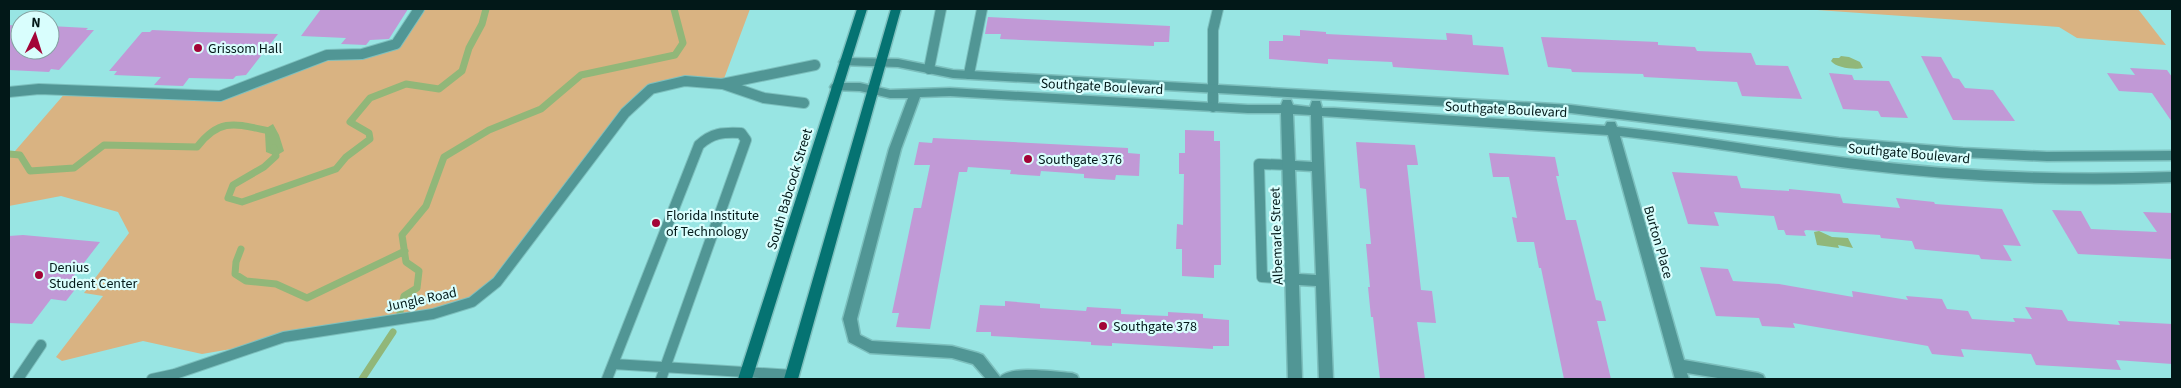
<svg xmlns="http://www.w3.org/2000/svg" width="2181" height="388" viewBox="0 0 2181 388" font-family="'Source Sans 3',sans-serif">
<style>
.green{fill:#d9b382}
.water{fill:#91b779}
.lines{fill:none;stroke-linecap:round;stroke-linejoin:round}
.stream{stroke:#91b779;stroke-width:7}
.building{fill:#c199d6}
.service-casing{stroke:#7dc0be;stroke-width:12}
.minor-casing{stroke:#7dc0be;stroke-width:3}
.secondary-casing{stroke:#7dc0be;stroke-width:3}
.service{stroke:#519695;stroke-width:10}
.minor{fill:#519695;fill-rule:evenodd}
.secondary{fill:#057372;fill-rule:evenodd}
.poi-dot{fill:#a30437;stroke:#d9fefd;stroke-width:2}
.labels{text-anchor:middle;stroke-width:4.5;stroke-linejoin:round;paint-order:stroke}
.poi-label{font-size:14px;fill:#021818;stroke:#d9fefd;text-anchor:start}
.street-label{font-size:14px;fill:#021818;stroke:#d9fefd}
</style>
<rect width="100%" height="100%" fill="#98e5e3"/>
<path class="green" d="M419,9H750L722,84L685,81L651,89L625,113L497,282L472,302L433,314L202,354L143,341L62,361L56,357L103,296L84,293L129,233L118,212L61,196L9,206V158L67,91L220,96L327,55L396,44Z
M1803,9H2138L2166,45L2077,38L2059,27Z"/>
<path class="water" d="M1841,56L1849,57L1860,62L1863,68C1855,70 1836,68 1831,61L1833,58H1839Z
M273,124L279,135L284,151L276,156L266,152L265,133L263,130Z
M1819,231L1832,237L1848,238L1853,248L1838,245L1839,248L1817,245L1814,232Z"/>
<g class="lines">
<path class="stream" d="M274,148L276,156L264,167L233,185L228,198L242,202L336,169L346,157L370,139L369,133L350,122L370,98L406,84L439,89L462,71L469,48L482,24L486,9
M9,154L20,155L30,171L74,168L104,145L197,147C220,117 236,124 269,131V133
M241,249L236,262L235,274L246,281L276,284L307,298L405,251
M400,312L404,296L417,288L419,271L406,262L402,235L426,206L444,157L489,130L541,109L581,75L675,55L683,43L674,9
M362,379L393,332"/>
</g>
<path class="building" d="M321,9H408L389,39L370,40L366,45L341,44L346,38L301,36Z
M988,17L1170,26L1169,42H1154V46L1000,39L1001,34H985Z
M9,25L20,26V50H50V26L88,28L86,30H94L59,70L51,69L49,72L9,70Z
M152,30L198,32L278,34L246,75L236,76L233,79L189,78L183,86L154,85L161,77L114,75L117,71H109L142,32H150Z
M1300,30L1326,32V34L1447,40L1446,33L1472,35L1473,45L1503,47L1509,75L1393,67L1392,62L1328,59V64L1269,59V41H1283V35L1300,36Z
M1541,37L1658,42V45L1695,47L1697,51L1751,53L1756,65L1788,66L1802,99L1742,96L1737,82L1644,77L1643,74L1572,72L1571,69L1548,67Z
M1921,56L1941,57L1953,78L1959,79L1965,88L1993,90L2015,121L1953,120Z
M2130,68L2167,70L2172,77V122L2152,93L2119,91L2107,73L2135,75Z
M1829,73L1852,75L1854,80L1889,81L1908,118L1881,117L1878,111L1843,109Z
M1185,130L1214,131V141H1220L1221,265H1214V278L1182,276V249H1176L1177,224L1183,225L1184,174H1179V153H1185Z
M933,138L1128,148V153L1140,154L1139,176L1116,175L1115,180L1084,178V174L1041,171L1040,176L1010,174L1011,170L968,167L967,172H959L930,329L896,327L899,313H892L914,208H921L930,165H914L919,142L932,143Z
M1356,142L1415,145L1418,165H1407L1421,290L1432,291L1436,323L1417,322L1425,379H1380L1373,317H1371L1368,287H1370L1366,244H1371L1366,189L1360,188Z
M1489,153L1555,157L1559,176H1556L1566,220H1576L1596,300L1601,301L1606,321H1597L1611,379H1564L1541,268H1539L1534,242H1517L1512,217L1517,218L1509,177H1493Z
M1672,172L1737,176L1741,188L1789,191V189L1840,194L1843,203L1900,208L1896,198L1934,202L1935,204L2002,209L2021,246L2003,245L2012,261L1981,259L1979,255L1915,249L1912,241L1881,238L1880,235L1806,230L1804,231L1806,236L1786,235L1784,230H1778L1774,216L1714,212L1719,226L1688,224Z
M2052,210L2081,211L2091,229L2157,232L2143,212L2172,213V259L2078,254Z
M23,235L100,242L70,281L80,283L66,301L51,299L32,324L9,323V236Z
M1700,267L1728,269L1733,281L1779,284L1853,297L1852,291L1908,300L1906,296L1942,299L1947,309L1968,311L1972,319L2015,322L2013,318L2032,319L2025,307L2062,310L2068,321L2120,325L2118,321L2172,324V364L2116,360L2121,370L2036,365L2031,354L1961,349L1964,357L1932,354L1928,346L1793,323L1795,328L1762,326L1759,318L1716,316Z
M1005,301L1040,304V308L1086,311L1087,307L1121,309V314L1168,316V312L1203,314V318L1229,320V346H1213V349L1112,343V346L1091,345V342L991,336V332H976L980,305L1005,306Z"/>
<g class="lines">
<g class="service-casing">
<path id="service" d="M929,69L941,9
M969,74L982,9
M723,84L764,98L804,103
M9,92L39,89L220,96L327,55L362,54L396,44L419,9
M1213,107V30L1218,9
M1289,165L1259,164L1262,277L1293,279
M613,364L793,375
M18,379L41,345
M152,379L175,374L284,337L433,314L472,302L497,282L625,113L651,89L685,81L722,84L815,65
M607,379L699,145C712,133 723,132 741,133L746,140L661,379"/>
</g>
<g class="minor-casing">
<path id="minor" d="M845,58L898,59L953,70L1571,105L1839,138L1963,148L2047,152L2172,151V160L2047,161L1963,157L1839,146L1571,113L953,78L898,67L841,65L839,62L841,59Z
M836,83H860L890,90L950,88L1248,105H1281L1283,100H1291L1293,105L1310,107L1312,101H1320L1322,108H1334L1605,126L1607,122H1615L1617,127C1694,135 1770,149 1847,158C1955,172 2063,176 2172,172V182C2064,187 1955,181 1848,168C1772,158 1696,144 1620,136L1684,360L1758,373L1763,375L1765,379H1724L1687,373L1689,379H1675L1608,135L1322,116L1333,379H1319L1316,286L1299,285L1302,379H1288L1281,113H1248L950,96L920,97L901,149L857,319L860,335L872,341L952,346L978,353L983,355L1000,377C1012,365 1055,372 1072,373L1077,375L1079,379H986L973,364L952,358L870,353L849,342L843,319L889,149L908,98H890L860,91L832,90L830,87L832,84ZM1293,114L1311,115L1312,162L1295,161ZM1295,170L1312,171L1316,275L1299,274Z"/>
</g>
<g class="secondary-casing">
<path id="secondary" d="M857,9H867L752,379H738Z
M891,9H901L798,379H784Z"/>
</g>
<use href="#service" class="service"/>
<use href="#minor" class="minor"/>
<use href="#secondary" class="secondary"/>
</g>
<g class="poi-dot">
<circle cx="198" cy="48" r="5"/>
<circle cx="1028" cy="159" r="5"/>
<circle cx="656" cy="223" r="5"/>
<circle cx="39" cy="275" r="5"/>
<circle cx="1103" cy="326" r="5"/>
</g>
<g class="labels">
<g class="poi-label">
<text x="208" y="53">Grissom Hall</text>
<text x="1038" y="164">Southgate 376</text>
<text x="666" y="220">Florida Institute<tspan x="666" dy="16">of Technology</tspan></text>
<text x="49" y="272">Denius<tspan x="49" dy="16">Student Center</tspan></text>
<text x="1113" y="331">Southgate 378</text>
</g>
<g class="street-label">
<text transform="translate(1102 86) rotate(3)" y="5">Southgate Boulevard</text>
<text transform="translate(1506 109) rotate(3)" y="5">Southgate Boulevard</text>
<text transform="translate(1909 153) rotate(5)" y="5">Southgate Boulevard</text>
<text transform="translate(789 189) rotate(-73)" y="5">South Babcock Street</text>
<text transform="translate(1276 236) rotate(-92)" y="5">Albemarle Street</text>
<text transform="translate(1659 242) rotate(74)" y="5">Burton Place</text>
<text transform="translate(421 299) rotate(-12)" y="5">Jungle Road</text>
</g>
</g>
<rect width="2181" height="388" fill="none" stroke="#021818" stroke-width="20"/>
<g transform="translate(35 35) rotate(4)"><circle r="24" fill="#d9fefd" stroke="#83a2a1"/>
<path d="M0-4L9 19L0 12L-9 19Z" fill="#a30437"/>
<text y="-8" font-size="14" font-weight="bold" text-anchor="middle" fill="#021818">N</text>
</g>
</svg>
